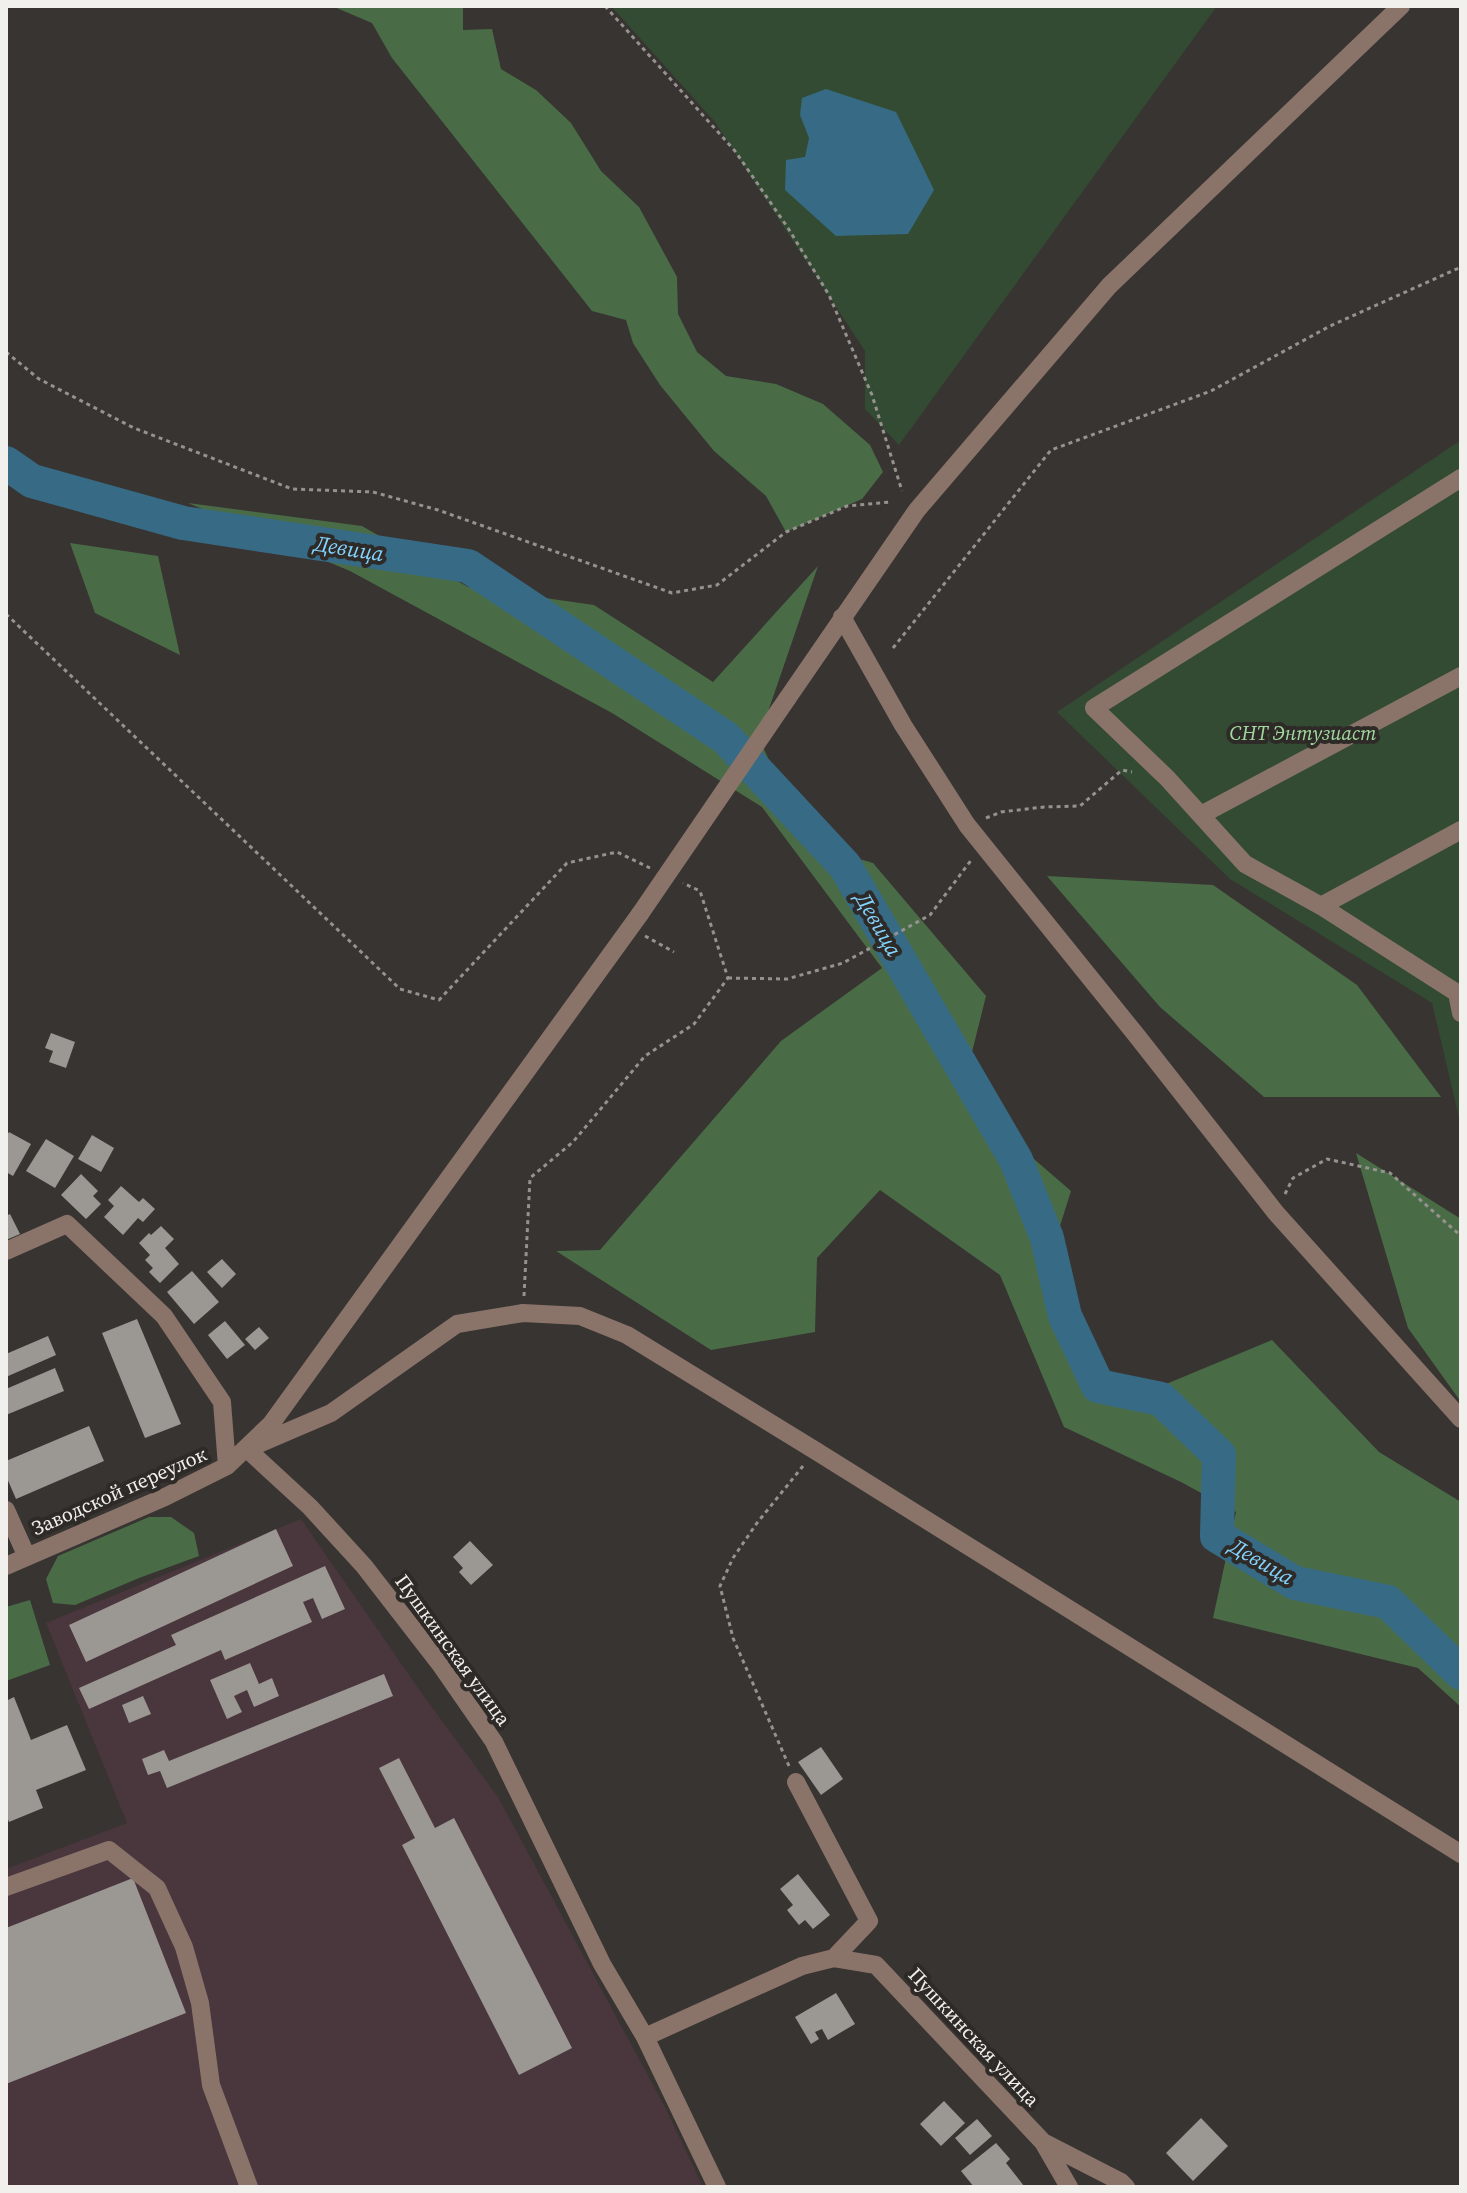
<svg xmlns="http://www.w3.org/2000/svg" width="1467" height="2193" viewBox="0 0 1467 2193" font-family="'Source Serif 4',serif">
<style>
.industrial{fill:#4a363d}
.green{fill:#334b32}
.forest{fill:#496c47}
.water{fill:#376b85}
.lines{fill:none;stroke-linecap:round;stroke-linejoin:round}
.river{stroke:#376b85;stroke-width:34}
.building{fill:#9b9793}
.path{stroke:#95928f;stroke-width:3;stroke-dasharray:4 4;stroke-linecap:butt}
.minor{stroke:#8a746a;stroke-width:18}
.minor-bridge{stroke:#8a746a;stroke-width:18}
.labels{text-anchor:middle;stroke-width:8;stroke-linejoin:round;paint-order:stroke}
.park-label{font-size:20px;font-style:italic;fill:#a1d99e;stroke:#2e2a27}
.street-label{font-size:20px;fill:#f2f0ed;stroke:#2e2a27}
.water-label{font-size:22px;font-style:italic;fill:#83d4ff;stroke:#2e2a27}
</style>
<rect width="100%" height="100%" fill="#383431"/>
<path class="industrial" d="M301,1519L423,1695L498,1797L667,2111L703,2187H6V1869L127,1823L46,1623Z"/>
<path class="green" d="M611,6H1217L899,445L865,409V351L715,122Z
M1461,440V1126L1432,1003L1230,879L1057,712Z"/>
<path class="forest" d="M332,6H463V30L492,29L501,69L536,90L571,123L601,171L639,207L677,277L678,314L697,352L726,376L776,384L823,404L870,445L883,472L862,499L786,532L766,496L714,451L660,385L633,343L626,320L592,311L392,58L372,23Z
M188,503L362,526L468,587L594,605L713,682L818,566L759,738L806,843L873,863L986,996L961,1096L1071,1191L1041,1286L1118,1404L1272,1340L1379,1452L1461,1502V1707L1418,1668L1213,1618L1236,1512L1181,1482L1064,1427L1000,1275L880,1190L817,1258L815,1332L711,1350L556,1251L600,1250L781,1041L882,968L762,807L612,713L350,571Z
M70,543L158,556L180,655L95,613Z
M1047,876L1213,885L1357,985L1441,1097H1264L1160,1007Z
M1356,1153L1461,1219V1402L1408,1328Z
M149,1517H171L194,1533L199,1556L139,1578L75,1605L53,1603L46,1579L58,1556Z
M30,1600L50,1665L6,1681V1607Z"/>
<path class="water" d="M826,89L896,112L934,190L908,234L836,236L785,190L786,160L805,157L809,138L800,115L802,98Z"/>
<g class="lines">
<path class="river" d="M6,463L32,481L183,523L468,566L726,738L845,866L1016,1160L1047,1238L1065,1316L1098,1386L1161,1399L1219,1455L1217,1536L1295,1583L1388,1602L1461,1673"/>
</g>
<path class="building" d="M51,1033L75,1042L66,1068L49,1062L53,1051L45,1048Z
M9,1132L31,1144L13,1176L6,1172V1137Z
M92,1135L114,1148L101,1172L78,1159Z
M46,1139L74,1156L55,1188L26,1171Z
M81,1174L98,1191L93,1196L101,1204L86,1219L61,1195Z
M121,1186L139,1202L143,1198L155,1209L143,1222L138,1218L123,1235L104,1217L114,1206L108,1200Z
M10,1214L20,1234L6,1240V1216Z
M161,1226L174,1239L165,1248L179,1264L160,1283L149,1272L153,1268L145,1260L150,1255L139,1243L149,1233L151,1235Z
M222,1259L236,1274L222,1288L207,1272Z
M192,1271L219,1302L194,1324L167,1292Z
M137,1319L181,1424L145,1438L102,1333Z
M225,1321L245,1345L227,1359L208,1335Z
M259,1327L269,1338L255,1350L245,1339Z
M48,1336L56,1355L6,1377V1354Z
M55,1368L64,1391L6,1415V1389Z
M89,1426L104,1461L16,1499L6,1476V1461Z
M276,1529L293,1566L86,1662L69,1625Z
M470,1541L493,1565L471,1585L459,1572L463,1568L453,1557Z
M325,1566L345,1609L322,1619L313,1598L303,1602L312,1622L225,1660L221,1650L89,1709L79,1688L176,1645L171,1635Z
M250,1663L259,1684L272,1678L279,1696L254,1707L247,1690L234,1696L242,1712L227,1719L210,1680Z
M384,1674L393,1696L167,1788L160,1771L148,1775L142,1759L164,1750L169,1761Z
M143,1696L151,1714L129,1723L122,1705Z
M14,1697L31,1740L67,1725L86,1770L36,1790L43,1808L9,1822L6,1814V1701Z
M821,1747L843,1779L821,1795L798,1762Z
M399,1758L435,1828L454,1818L572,2048L519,2075L402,1845L415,1838L379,1768Z
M798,1874L830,1915L813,1929L805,1920L799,1925L787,1910L793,1905L780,1889Z
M133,1878L186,2013L6,2084V1928Z
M836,1993L855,2024L828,2040L822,2029L815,2032L819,2039L811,2044L795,2017Z
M944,2101L965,2123L941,2146L920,2124Z
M1201,2118L1228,2146L1193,2181L1166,2153Z
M977,2119L992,2136L970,2155L955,2138Z
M996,2143L1010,2159L1006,2163L1024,2186L1023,2187H974L961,2171Z"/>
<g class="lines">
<path class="path" d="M605,6L735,151L788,228L829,295L872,395L902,491
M6,352L39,379L134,428L292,489L373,492L438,510L672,593L717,585L786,532L847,506L890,502
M6,614L400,989L439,1000L567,863L617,852L650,868
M893,648L1051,450L1211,391L1330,326L1461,267
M986,818L1001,812L1044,807L1080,806L1122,770L1132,772
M645,936L674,952
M728,978L787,979L843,963L930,915L972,859
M1285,1194L1293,1178L1327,1159L1390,1173L1461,1236
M524,1296L530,1178L573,1142L645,1056L694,1024L728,978L700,891L683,883
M789,1766L733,1638L720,1586L733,1558L757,1523L803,1466"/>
<path class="minor" d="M1461,478L1094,708L1167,778L1245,864L1321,906L1457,993L1461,1013
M842,617L903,725L967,825L1137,1036L1276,1213L1461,1419
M787,699L917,510L1109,286L1401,6
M1201,815L1461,676
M1321,906L1461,830
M6,1251L67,1224L164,1316L222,1402L227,1466
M247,1449L331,1413L457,1324L523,1313L580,1316L627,1335L816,1451L1461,1854
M247,1449L310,1507L364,1566L440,1664L494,1742L602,1964L645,2037L717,2187
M6,1510L27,1557
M6,1566L165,1497L227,1466L271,1424L640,914
M796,1782L869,1921L834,1958
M6,1887L109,1850L157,1888L184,1947L200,2003L211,2085L249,2187
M645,2037L802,1966L834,1958L876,1965L1043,2142L1069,2187
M1043,2142L1121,2182L1126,2187"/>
<path class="minor-bridge" d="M640,914L787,699"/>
</g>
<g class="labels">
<g class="park-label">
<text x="1303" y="740">СНТ Энтузиаст</text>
</g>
<g class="street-label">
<text transform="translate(119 1491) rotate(-24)" y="7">Заводской переулок</text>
<text transform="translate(453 1650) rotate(54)" y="7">Пушкинская улица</text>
<text transform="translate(974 2037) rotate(47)" y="7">Пушкинская улица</text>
</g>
<g class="water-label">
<text transform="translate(349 548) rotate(9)" y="8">Девица</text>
<text transform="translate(879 924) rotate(60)" y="8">Девица</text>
<text transform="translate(1262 1561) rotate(30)" y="8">Девица</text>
</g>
</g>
<rect width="1467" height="2193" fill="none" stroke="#f2f0ed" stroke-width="16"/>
</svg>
